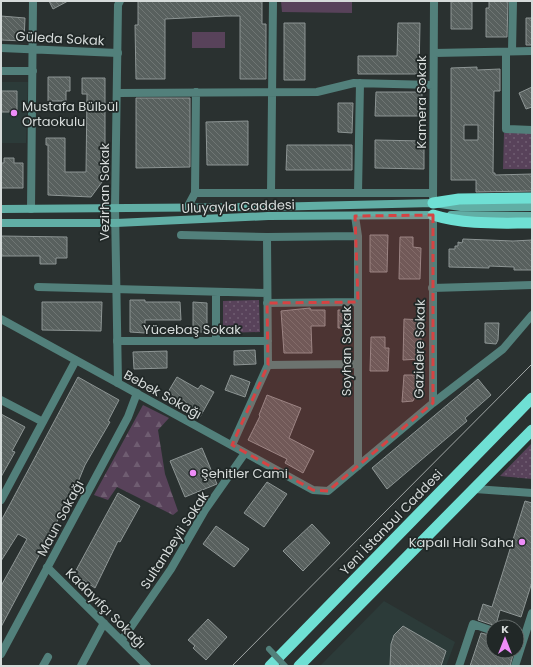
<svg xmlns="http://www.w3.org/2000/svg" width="533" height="667" viewBox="0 0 533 667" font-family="Poppins,sans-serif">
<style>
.built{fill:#2c3b39}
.grass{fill:url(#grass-dots)}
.forest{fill:url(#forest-firs)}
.park{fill:#58425a}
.building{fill:url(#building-back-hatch);stroke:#8d9594;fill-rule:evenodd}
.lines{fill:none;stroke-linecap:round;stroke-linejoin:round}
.minor{stroke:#52807b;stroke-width:8}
.tertiary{stroke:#52807b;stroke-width:8}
.secondary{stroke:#61aea5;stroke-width:8}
.trunk{stroke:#6fe0d4;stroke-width:11}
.tram{stroke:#a1a7a6;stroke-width:1}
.pedestrian-bridge{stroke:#52807b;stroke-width:6}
.marked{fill:#d64343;fill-opacity:0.2;stroke:#d64343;stroke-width:3;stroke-dasharray:8 5;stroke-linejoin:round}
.poi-dot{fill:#ee8cf8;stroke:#212827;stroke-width:1.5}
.labels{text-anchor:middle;stroke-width:3.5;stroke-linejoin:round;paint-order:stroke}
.street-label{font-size:13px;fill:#d6dbda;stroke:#212827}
.poi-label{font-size:13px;fill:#d6dbda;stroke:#212827;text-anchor:start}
</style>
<defs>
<pattern id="grass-dots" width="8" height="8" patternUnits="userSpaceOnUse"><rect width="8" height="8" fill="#58425a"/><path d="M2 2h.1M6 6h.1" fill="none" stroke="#6f5d71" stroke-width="1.8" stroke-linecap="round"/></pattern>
<pattern id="forest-firs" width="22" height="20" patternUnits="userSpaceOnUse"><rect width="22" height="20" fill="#58425a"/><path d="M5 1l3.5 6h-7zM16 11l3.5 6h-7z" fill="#6f5d71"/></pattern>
<pattern id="building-back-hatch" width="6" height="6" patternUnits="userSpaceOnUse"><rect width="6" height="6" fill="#58605e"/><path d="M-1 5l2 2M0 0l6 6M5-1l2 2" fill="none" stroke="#6f7674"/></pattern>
</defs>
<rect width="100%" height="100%" fill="#2a3130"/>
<path class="built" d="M1,82H28L26,143H1Z
M384,601L455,642L446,666H320Z"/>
<path class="grass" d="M504,133H532V169H503Z
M259,300L260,332L223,333V301Z
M532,443V479L500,476Z"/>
<path class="forest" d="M143,405L169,418L158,430L165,474L178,511L173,515L117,487L108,500L94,495Z"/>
<path class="park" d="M281,1H352V13L282,12Z
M192,32H225V48H192Z"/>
<path class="building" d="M49,1H68L53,9Z
M138,1H262V24H266V79H240V16H226L165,19V79H136L135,25H138Z
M451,1H472V29H451Z
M489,1H508L507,37H486V8H489Z
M1,16L25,18L24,41L1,40Z
M526,18H532V45H526Z
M284,23H305V80H284Z
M398,23H420L419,74H358V56H397Z
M477,67V70L500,69V91H494L493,173H495V175L532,174V191L476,192V180H451V68ZM464,125H478V140H464Z
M48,77H70V91H66V101H48Z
M82,78H105V178L91,197L48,195V145H46V138H65V172H86L87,94H82Z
M532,87V107L526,109L519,93Z
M1,91H17V112H1Z
M376,92H422V116H375Z
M136,98H190V167L136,168Z
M338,103H353L352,133L338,132Z
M248,121V165H207L206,122Z
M375,140L424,141V169L375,168Z
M287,145H352V170H286Z
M4,158H14V163H23V188H1V163H4Z
M370,235H388L387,272H370Z
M1,236L67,237V258H56V264H40V256H1Z
M400,237H413V247L421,248L420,279H399Z
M463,239L513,241L532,240V270H514V267L489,266V268L449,267V249H455V246H458V242L462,243Z
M130,300H145V302H180L181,320H145V333L130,332Z
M42,302H102L101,331L42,330Z
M193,302L207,303V332H193Z
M310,308L311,310H325V326H311L312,353H284L281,311Z
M338,310H350L351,328H338Z
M404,319L422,320L420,359L403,360Z
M485,323H499L498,340L496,344L485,343Z
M371,337H385V348H389L388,371H370Z
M255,350L256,364L234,365V351Z
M167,351V368L134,369L133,352Z
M231,375L250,382L245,397L225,390Z
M404,375H420L421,384L413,401L402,402Z
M78,377L119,400L108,421L110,422L85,465L78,482L1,627V586L27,539L18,534L1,561V521Z
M177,377L198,389L201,385L214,392L200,417L165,397Z
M478,379L491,395L465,418L467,421L387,489L372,468Z
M267,395L301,408L289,438L314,451L303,473L285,463L287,459L248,440L260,416L259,415Z
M1,414L25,427L12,451L15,452L1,477Z
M202,448L217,484L185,497L170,461Z
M267,482L287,494L264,527L244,513Z
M118,493L140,506L120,542L118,541L95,588L74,574Z
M525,501L532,503V582L521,617L500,610L496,625H493L478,620L483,604L492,607Z
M312,524L330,543L303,571L283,551Z
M216,526L249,549L234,567L203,544Z
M208,619L227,637L206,660L193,648L195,646L188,640Z
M403,626L446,651L441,666H390L391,644L394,635Z
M481,633L493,636V651H514L510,666H470Z"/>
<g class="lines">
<path class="minor" d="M1,48L118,53
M512,51L513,1
M506,52V129L532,130
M434,53L532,51
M1,71H33
M117,93L317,92L354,83L433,85
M195,193H433
M271,193L273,1
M358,193L360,83
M433,199L434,1
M187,208L195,193L196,92
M31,209L33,1
M181,235L267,237L358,236L355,216
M358,236V466
M38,287L267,293
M432,288L532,285
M216,292V341
M267,303L358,302
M1,319L313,490L328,491L433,403V215
M117,341H268
M268,365L358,364
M1,400L43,422
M433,403L503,349L532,315
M232,445L268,365L267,237
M475,489L532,493
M1,500L76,360
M47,567L147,666
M122,640L171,569L205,510L245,453
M1,654L128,417L137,393
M43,666L48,657
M81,666L104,623
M459,666L473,624L493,631
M515,666L532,613"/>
<path class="tertiary" d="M118,383L115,208L118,5L120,1"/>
<path class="secondary" d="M1,209L267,207L433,203L461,207H532
M451,215L532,216
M1,223H116L268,216L437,215"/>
<path class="trunk" d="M433,203L459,199L532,198
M433,215C465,225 498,223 532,223
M270,666L532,398
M299,666L532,430"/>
<path class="tram" d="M232,666L532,364"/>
<path class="pedestrian-bridge" d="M269,649L285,666"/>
</g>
<path class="marked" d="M433,215V403L328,491L313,490L232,445L268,365L267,303L358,302L355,216Z"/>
<g class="poi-dot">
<circle cx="14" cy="113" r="4"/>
<circle cx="193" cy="473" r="4"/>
<circle cx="522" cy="542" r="4"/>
</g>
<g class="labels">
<g class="street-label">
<text transform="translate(60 38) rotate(3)" y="5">Güleda Sokak</text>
<text transform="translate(421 102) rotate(-90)" y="5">Kamera Sokak</text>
<text transform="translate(104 192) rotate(-90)" y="5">Vezirhan Sokak</text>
<text transform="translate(238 206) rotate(-2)" y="5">Uluyayla Caddesi</text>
<text x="192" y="334">Yücebaş Sokak</text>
<text transform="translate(419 349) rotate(-89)" y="5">Gazidere Sokak</text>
<text transform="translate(346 351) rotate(-90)" y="5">Soyhan Sokak</text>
<text transform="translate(163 394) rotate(29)" y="5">Bebek Sokağı</text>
<text transform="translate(60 518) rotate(-62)" y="5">Maun Sokağı</text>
<text transform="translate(391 522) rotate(-46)" y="5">Yeni İstanbul Caddesi</text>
<text transform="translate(174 540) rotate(-57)" y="5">Sultanbeyli Sokak</text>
<text transform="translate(106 608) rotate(45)" y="5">Kadayıfçı Sokağı</text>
</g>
<g class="poi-label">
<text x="22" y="111">Mustafa Bülbül<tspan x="22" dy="15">Ortaokulu</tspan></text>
<text x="201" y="478">Şehitler Cami</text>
<text x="514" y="547" text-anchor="end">Kapalı Halı Saha</text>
</g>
</g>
<rect width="533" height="667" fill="none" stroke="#d6dbda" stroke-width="4"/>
<g transform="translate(505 639)"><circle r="19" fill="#212827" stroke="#69706f"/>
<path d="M0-3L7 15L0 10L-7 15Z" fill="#ee8cf8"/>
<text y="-6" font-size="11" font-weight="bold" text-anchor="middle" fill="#d6dbda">K</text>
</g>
</svg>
